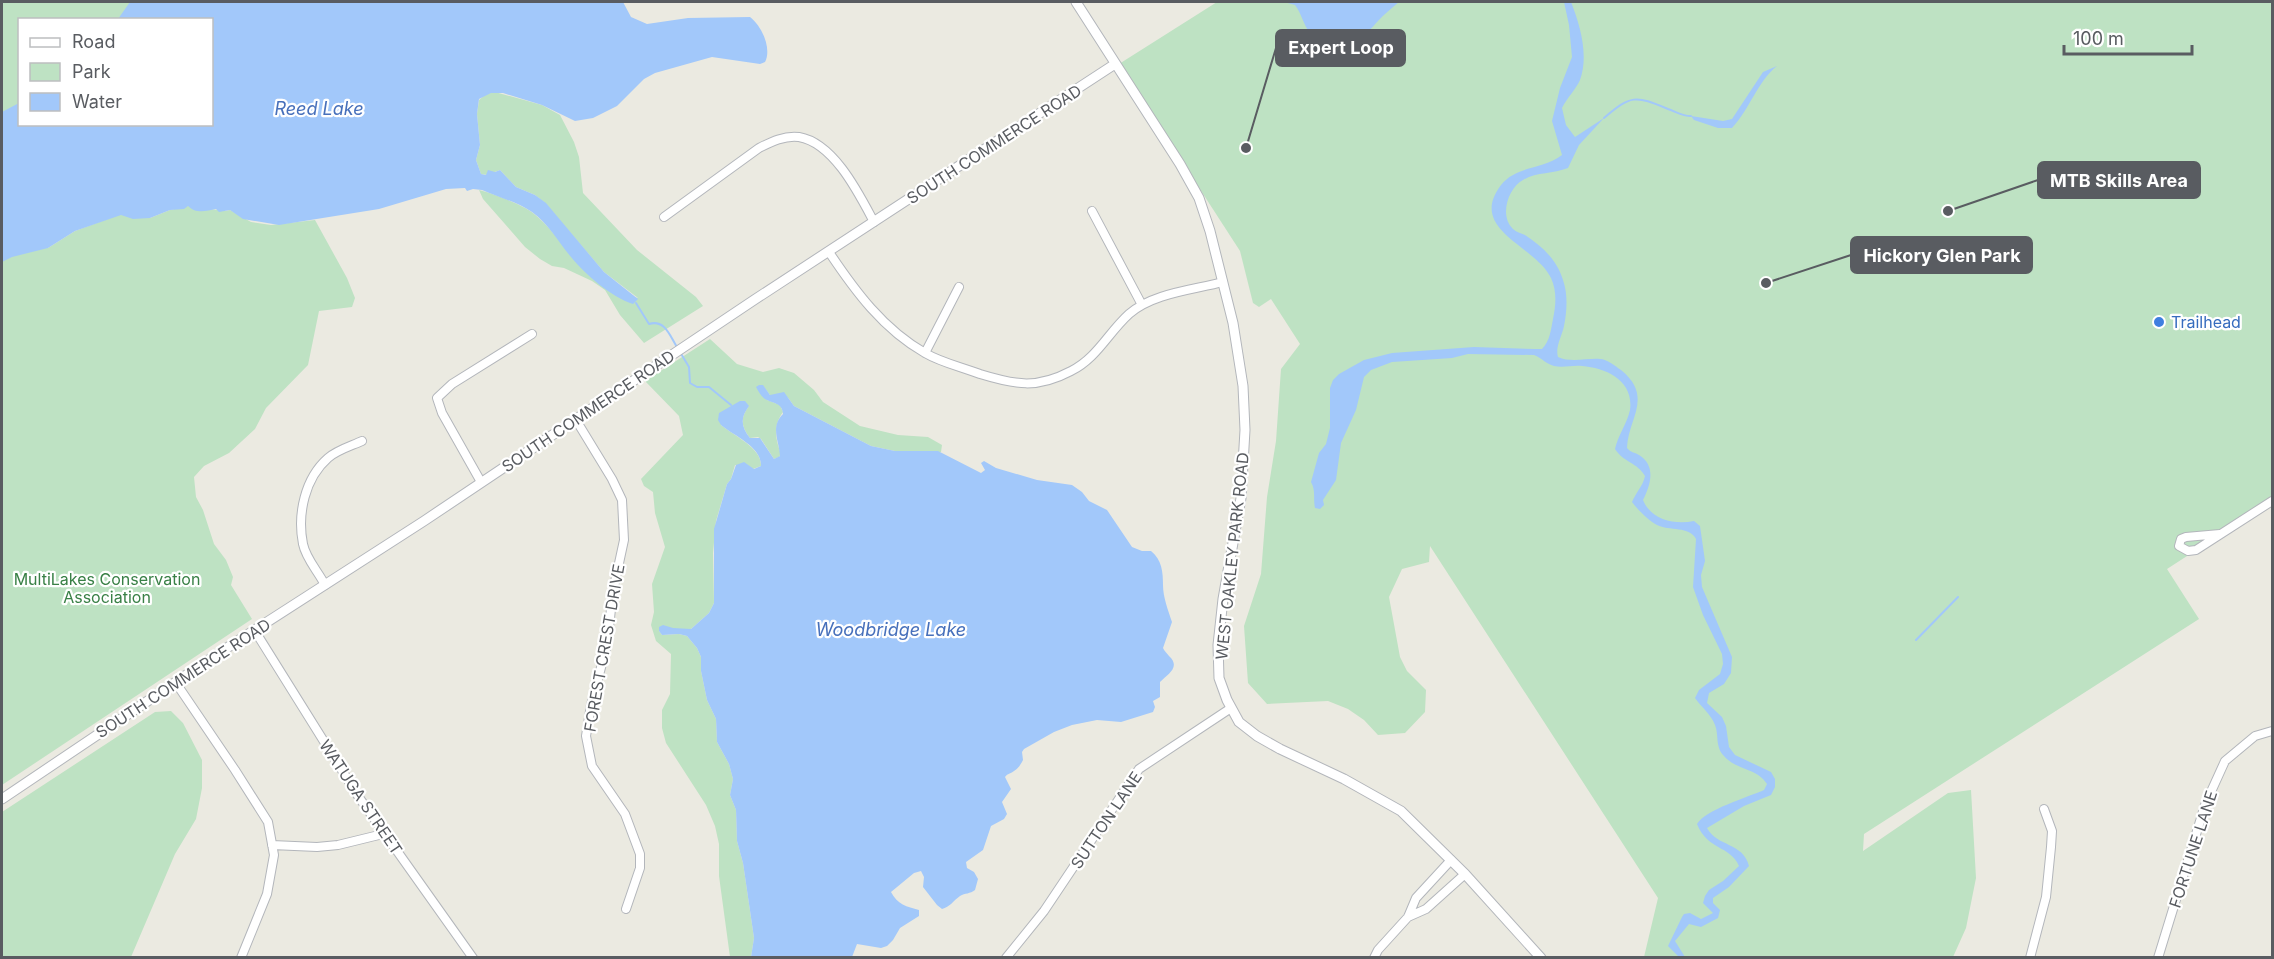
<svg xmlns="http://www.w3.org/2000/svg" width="2274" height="959" viewBox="0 0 2274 959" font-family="Inter,sans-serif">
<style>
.green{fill:#bee2c3}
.water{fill:#a2c8fa}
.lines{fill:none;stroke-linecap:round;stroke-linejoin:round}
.stream{stroke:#a2c8fa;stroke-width:2}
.minor-casing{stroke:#b3b6bb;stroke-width:10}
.tertiary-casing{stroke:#b3b6bb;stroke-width:11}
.minor{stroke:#fff;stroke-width:8}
.tertiary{stroke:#fff;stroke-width:9}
.shop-dot{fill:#3f7fe0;stroke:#fff;stroke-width:2}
.labels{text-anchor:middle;stroke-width:4.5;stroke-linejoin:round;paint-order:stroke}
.street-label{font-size:16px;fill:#595c61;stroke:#fff}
.shop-label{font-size:16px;fill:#366cbe;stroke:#fff;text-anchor:start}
.park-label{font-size:16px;fill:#398046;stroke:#fff}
.water-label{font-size:18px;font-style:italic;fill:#4770bb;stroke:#fff}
.leader{fill:none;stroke:#595c61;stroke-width:2}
.callout-dot{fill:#595c61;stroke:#fff;stroke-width:2}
.callout{fill:#595c61;stroke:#595c61;stroke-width:2}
.callout-label{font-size:18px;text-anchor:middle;font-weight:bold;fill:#fff}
</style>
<rect width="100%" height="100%" fill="#ebeae1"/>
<path class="green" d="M2,2H285L212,20H20V124L2,187Z
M1217,2H2272V501L2167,569L2199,619L1864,834L1863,851L1948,793L1971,790L1976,878L1966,928L1953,957H1644L1658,898L1430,546L1429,562L1402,569L1389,597L1400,657L1407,671L1426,690L1425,712L1405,733L1378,735L1364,720L1348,709L1328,701L1267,704L1248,683L1244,626L1261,574L1267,497L1276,441L1281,369L1300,344L1271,299L1259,307L1253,303L1240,251L1119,64Z
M495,92L542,105L560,115L574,142L579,157L583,193L637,250L696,297L703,306L644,343L620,315L605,290L592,281L564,268L552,266L540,259L525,247L483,199L479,190C492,193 523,205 533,213C560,234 574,267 603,286C612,293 627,295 638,298L604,272L545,203L535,195L516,187L500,170L487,175L481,174L476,160L480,145L477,114L479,100L486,94Z
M188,206L225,211L230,210L251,222L271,225L315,220L347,278L355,298L352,307L319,311L308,365L266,408L255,429L229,453L204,466L194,477L196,497L203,510L214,544L226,560L233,577L231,585L252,619L2,785V220L48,248L75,231L121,214L150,218L170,210Z
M710,339L737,364L763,372L779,368L794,373L814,390L823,402L860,426L898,435L928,437L942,445L941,452L895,451L871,446L794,406C783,390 786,395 770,395L763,386L767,400L780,405L783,412C773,426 775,438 781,454L779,457L774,459L761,439L758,437L750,438C741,426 740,418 749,406L721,425C734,436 762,448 761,466L753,469L749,466L735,465L731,479L727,484L716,521L713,553L714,603L709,613L691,629L659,631L662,635L679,634L687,636L697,648L701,657V671L707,700L716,719L717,742L729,764L733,779L730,795L736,810L737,841L743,863L754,938L751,957H730L719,876V844L715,826L706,805L666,743L662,728V710L670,694L671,654L656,641L651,625L654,612L652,584L665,547L655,513L653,492L644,486L641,479L683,435L679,416L645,381Z
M171,711L183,723L202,760V788L196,819L175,854L131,957H2V812L155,712Z"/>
<path class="water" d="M130,2H623L631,17L647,24L688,18L750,17C762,26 772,49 765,62L760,64L712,57L655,73L644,79L617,106L593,118L575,121L542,105L503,93H491L479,99L477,114L480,145L476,160L481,174L486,175L488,170L495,172L500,170L516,187L535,195L546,203L604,272L638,299L633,304C611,297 586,275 571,257C559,243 548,223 532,212C517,202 498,197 482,190L473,189L467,191L465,188L446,189L379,209L279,225L243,219L230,210L219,212L216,209C206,211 196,214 188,206L184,209L170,210L150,218L133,219L121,215L75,231L48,248L12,257L2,262V112L19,103L20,124H212V20L118,19Z
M1284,2H1399C1392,8 1384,14 1378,21C1356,45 1339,66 1311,34C1303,25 1302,14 1295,5Z
M1564,2H1571C1580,25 1589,55 1580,80C1576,89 1567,98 1562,108L1566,125L1575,137L1604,118L1579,145L1568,168C1553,174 1536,172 1523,180C1508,188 1499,216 1513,229C1516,232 1521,233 1525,235C1542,246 1557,260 1563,280C1568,294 1567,311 1564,326C1562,336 1555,347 1558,357C1571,363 1587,358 1600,359C1607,359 1615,366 1621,370C1654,397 1628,418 1627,448C1631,453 1634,452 1639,455C1657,466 1650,486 1643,500C1651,520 1675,525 1694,521L1700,526L1705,561L1701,575L1702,587L1732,657L1731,673L1724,684L1709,693L1707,703L1722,717L1726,726L1729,747L1735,755L1771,772L1775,779V787L1771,795L1744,806L1707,828C1717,847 1743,842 1749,866L1729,887L1713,898V903L1720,910L1718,918L1701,927L1689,924L1675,941L1685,957H1679L1668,946L1682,917L1684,914L1690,913L1701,919L1713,913L1703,903L1705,896L1709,890L1723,881L1739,866C1730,845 1708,851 1697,824C1705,810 1748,797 1764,790L1767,784C1757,768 1736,770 1724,756C1715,747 1719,735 1715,725C1711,714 1701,707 1695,698L1699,690L1720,674L1723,664L1722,654L1703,615L1693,587L1696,539C1690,526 1669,531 1657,525C1648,520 1638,510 1632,502C1636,492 1643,486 1645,476C1638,463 1623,462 1615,449C1618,435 1627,424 1630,410C1634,381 1607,368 1582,366C1573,365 1563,368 1554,366C1546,364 1542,358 1534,355L1468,354L1452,358L1392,362L1371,370L1364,377L1356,410L1341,443L1336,480L1323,500L1324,505L1320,509L1315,508C1313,498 1316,491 1311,482L1319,453L1326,444L1330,428V388L1333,380L1339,374L1364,360L1392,353L1474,347L1535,349H1542C1550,341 1551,329 1553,319C1556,305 1557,291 1551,278C1535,245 1467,230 1501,185C1517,165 1543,170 1562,155L1552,121L1560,88L1572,57L1569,25Z
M1777,66C1757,82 1750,109 1732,128H1718L1694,120L1691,116L1723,121L1732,119L1763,72Z
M759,385H763L770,395L784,392L794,406L871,446L895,451H938L981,473L985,470L981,463L984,461L996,468L1037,480L1072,485L1082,492L1089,501L1107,510L1132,547L1142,551H1151C1162,560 1163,572 1163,585C1163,597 1168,610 1172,622L1163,648C1164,651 1167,653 1169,656C1181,667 1168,674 1160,682V697L1153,701L1155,707L1153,712L1121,722L1097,720L1072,725L1054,732L1024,749L1022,752L1023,760C1021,764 1018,769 1014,771C1010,774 1008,773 1005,777L1011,789L1002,802L1007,814L1004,819L991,826L983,850L966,862L967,868L974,872L978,879L975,890C970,894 965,893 960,896C953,901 950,907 942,909L937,905L923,887L924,877L921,871L914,873L891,892C897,904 907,907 919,910V916L900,928L893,940L887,946L881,948L857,944L852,957H751L754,938L743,863L737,841L736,810L730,795L733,779L729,764L717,742L716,719L707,700L701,671V657L697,648L687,636L679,634L662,635L659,631V627L663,625L673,628L691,629L709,613L714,603V529L727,484L731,479L736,465L744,462L754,469L761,466C762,447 734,436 721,425L718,420L719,413L740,401H745L749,406C740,418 741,427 750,438H760L774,459L780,456C779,440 770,427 783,414C782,402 773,404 765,399C761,396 758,391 756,387Z"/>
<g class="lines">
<path class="stream" d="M1604,118C1631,95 1635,95 1668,109C1677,112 1682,116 1691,116
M636,303L649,324C665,319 670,336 677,347
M680,352L689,367L690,383L697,387H709L731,405
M1916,640L1958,597"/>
<g class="minor-casing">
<path id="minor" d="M1092,211L1142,305
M664,217L759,148C771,142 785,135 799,137C834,143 859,194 874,222
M829,252C855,291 883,329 925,353C942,363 962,367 980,374C1016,385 1037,389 1071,371C1097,358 1108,333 1129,314C1153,293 1193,290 1223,282
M925,353L959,287
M576,420L612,479L622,500L624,540L613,591L607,645L591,705L586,736L592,766L625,814L640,854V868L626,909
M481,482L442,413L437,398L452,384L532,334
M2220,534L2186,537L2181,539L2179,546L2188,551L2196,550L2272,501
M325,585C318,571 306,559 303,544C297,514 305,478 328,458C337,450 351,446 362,441
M255,631L358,796L473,958
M176,683L235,770L268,822L274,855L267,894L241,958
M272,845L317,847L338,845L383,834
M1408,917L1426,909L1465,874
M1006,958L1044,911L1139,769L1231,708
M1374,958L1378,950L1408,917L1416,898L1451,860
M2030,958L2046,897L2051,847L2052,831L2044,809
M2158,958L2205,805L2225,761L2255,736L2272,731"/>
</g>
<g class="tertiary-casing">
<path id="tertiary" d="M1076,2L1180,164L1199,198L1210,231L1233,323L1243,386L1245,430L1241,498L1223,599L1218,645L1219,678L1227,700L1239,722L1257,736L1280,749L1344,779L1401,811L1465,874L1541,958
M2,799L219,653L424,521L754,300L1115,64"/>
</g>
<use href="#minor" class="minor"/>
<use href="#tertiary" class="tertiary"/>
</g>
<circle class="shop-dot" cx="2159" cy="322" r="6"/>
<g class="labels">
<g class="street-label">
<text transform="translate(994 144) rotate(-33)" y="6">SOUTH COMMERCE ROAD</text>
<text transform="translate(588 411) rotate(-34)" y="6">SOUTH COMMERCE ROAD</text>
<text transform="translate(1232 556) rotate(-84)" y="6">WEST OAKLEY PARK ROAD</text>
<text transform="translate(604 648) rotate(-80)" y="6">FOREST CREST DRIVE</text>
<text transform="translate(183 678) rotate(-33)" y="6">SOUTH COMMERCE ROAD</text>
<text transform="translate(361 797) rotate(56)" y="6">WATUGA STREET</text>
<text transform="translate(1106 820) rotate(-56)" y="6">SUTTON LANE</text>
<text transform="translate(2193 849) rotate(-72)" y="6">FORTUNE LANE</text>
</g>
<g class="shop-label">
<text x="2171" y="328">Trailhead</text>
</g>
<g class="park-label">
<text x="107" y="585">MultiLakes Conservation<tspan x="107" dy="18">Association</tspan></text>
</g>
<g class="water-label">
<text x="319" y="115">Reed Lake</text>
<text x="891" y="636">Woodbridge Lake</text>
</g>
</g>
<path class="leader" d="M1246 148L1276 48M1948 211L2038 180M1766 283L1851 255"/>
<g class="callout-dot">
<circle cx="1246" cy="148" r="6"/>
<circle cx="1948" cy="211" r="6"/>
<circle cx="1766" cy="283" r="6"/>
</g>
<g class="callout">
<rect x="1276" y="30" width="129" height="36" rx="6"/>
<rect x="2038" y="162" width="162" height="36" rx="6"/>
<rect x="1851" y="237" width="181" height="36" rx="6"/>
</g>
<g class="callout-label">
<text x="1341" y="54">Expert Loop</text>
<text x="2119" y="187">MTB Skills Area</text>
<text x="1942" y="262">Hickory Glen Park</text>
</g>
<rect width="2274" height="959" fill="none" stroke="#595c61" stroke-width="6"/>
<rect x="18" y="18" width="195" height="108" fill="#ffffff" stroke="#bdbec0" stroke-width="1.5"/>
<rect x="30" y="38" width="30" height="9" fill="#ffffff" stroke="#bdbec0" stroke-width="1.5"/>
<text x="72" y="48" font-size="18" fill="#595c61">Road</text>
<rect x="30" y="63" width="30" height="18" fill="#bee2c3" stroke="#bdbec0" stroke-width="1.5"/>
<text x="72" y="78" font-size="18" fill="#595c61">Park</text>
<rect x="30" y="93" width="30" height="18" fill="#a2c8fa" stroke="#bdbec0" stroke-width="1.5"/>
<text x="72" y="108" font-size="18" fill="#595c61">Water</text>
<path d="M2064 45v9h128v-9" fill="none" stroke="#595c61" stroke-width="3"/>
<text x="2073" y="45" font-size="18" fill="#595c61" stroke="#ffffff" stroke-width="4.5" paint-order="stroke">100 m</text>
</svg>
